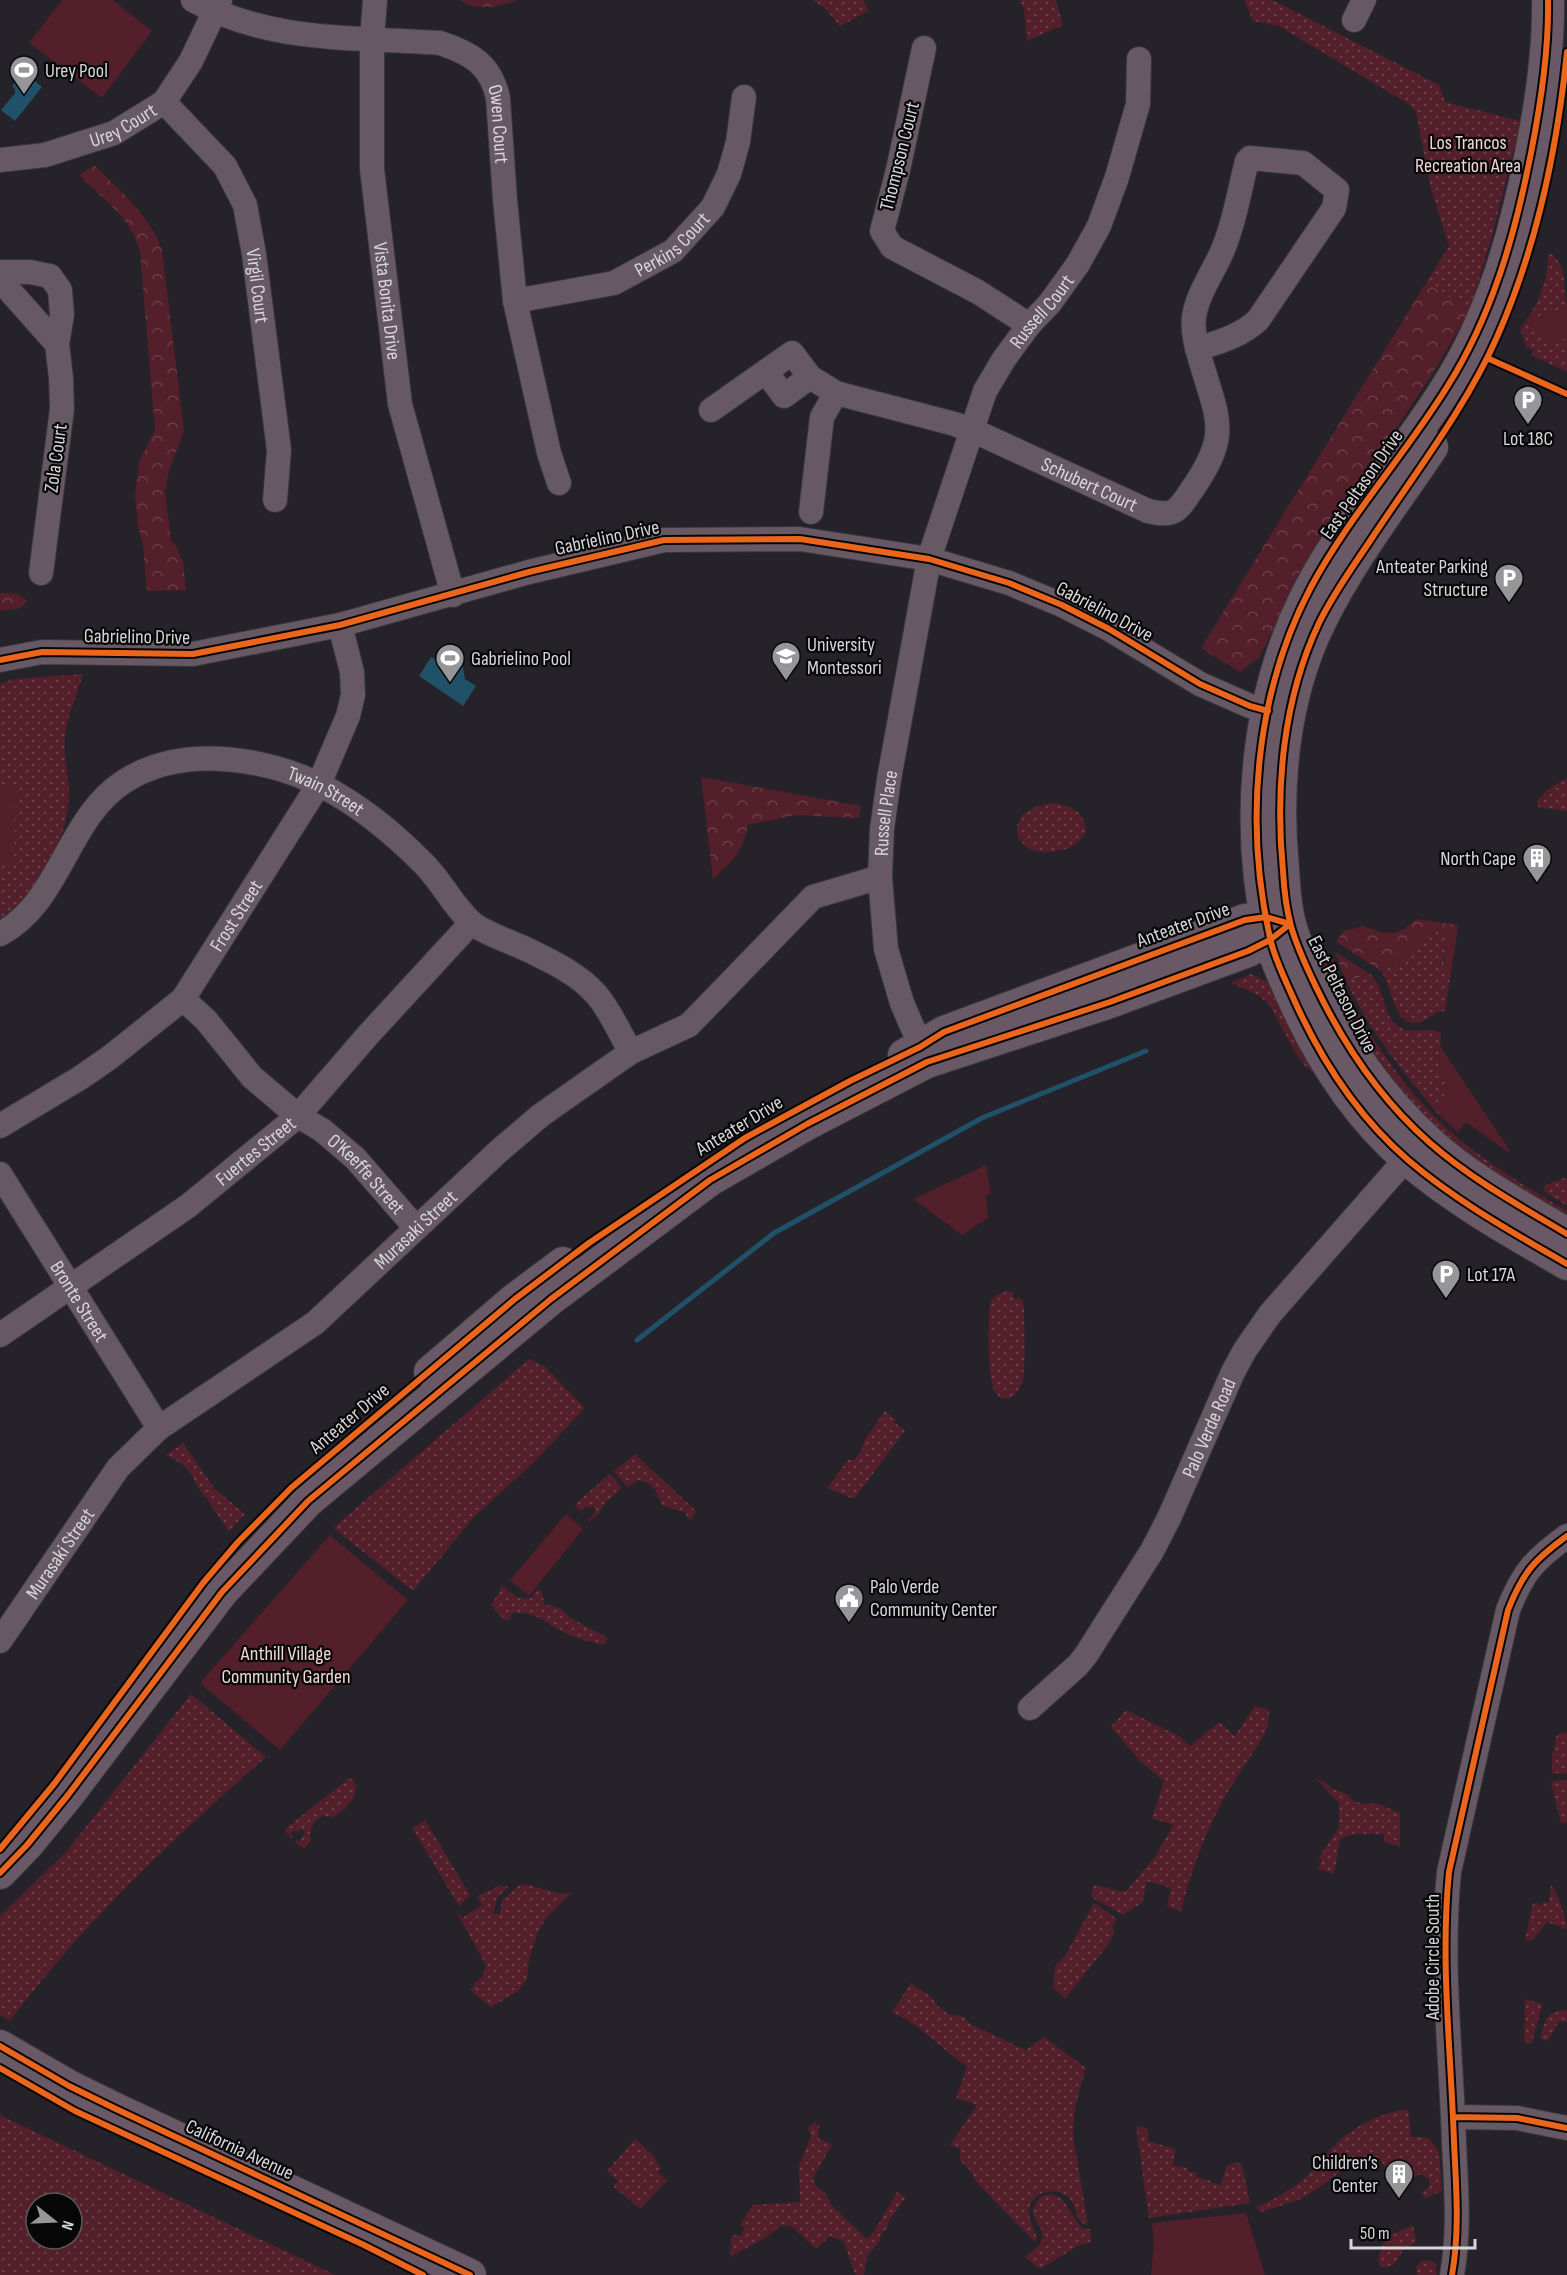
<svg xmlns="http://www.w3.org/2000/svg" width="1567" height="2275" viewBox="0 0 1567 2275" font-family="'Sofia Sans Condensed',sans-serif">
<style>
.built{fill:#25222a;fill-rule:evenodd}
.grass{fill:url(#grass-dots);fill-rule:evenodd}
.forest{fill:url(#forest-crowns)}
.garden{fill:#531f2a}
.water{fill:#215169}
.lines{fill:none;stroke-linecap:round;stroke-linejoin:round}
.stream{stroke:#215169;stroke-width:5}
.minor-casing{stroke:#383739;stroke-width:26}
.major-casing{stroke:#383739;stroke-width:34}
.minor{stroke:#675964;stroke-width:24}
.major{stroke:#695966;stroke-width:32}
.cycleway-casing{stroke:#080708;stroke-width:10}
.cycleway{stroke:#eb651d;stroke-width:6}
.labels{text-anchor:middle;stroke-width:4.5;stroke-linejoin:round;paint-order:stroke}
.poi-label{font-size:20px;fill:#d7d6d9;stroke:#080708;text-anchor:start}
.street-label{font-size:20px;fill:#d7d6d9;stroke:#080708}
.park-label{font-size:20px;fill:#f1d7da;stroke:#080708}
</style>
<defs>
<pattern id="grass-dots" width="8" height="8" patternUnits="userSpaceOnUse" patternTransform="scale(1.5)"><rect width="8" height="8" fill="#531f2a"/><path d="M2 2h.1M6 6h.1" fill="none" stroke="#6b3f48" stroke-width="1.8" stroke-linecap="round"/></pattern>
<pattern id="forest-crowns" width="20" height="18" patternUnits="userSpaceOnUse" patternTransform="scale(1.5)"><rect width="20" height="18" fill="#531f2a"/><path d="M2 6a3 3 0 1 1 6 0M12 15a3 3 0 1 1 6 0" fill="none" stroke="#6b3f48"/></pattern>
</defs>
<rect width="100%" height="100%" fill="#1e1d1f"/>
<path class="built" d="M0,0H1567V2275H0ZM36,2203H72V2239H36Z"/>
<path class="grass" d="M812,0H863L869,11L840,26L825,8Z
M1020,0H1056L1063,25L1027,41L1024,9Z
M1244,0H1272L1439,85L1445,102L1521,121L1492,236L1470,310L1426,283L1449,246L1431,189L1416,112L1410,105L1279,26L1253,21Z
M1548,253C1567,260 1564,288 1566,307L1530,321L1550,347L1567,336V372L1531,355L1533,350L1526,347L1520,328C1537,310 1549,278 1548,253Z
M83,674C78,692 67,716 65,735C63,755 69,775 69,795C67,844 40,890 0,919V684L14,679Z
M1567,778V811L1538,807L1537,801L1548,789Z
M1054,803C1072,806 1085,812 1086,832C1079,844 1070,849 1056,851C1012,860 997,809 1054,803Z
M1439,929L1445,931L1446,933L1444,962L1448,979H1450L1445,1011C1433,1011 1427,1022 1415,1023C1393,1024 1392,985 1381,971L1403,959Z
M1333,959C1359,1027 1408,1098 1464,1143C1496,1169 1532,1190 1567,1211V1219L1480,1164L1448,1140L1393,1085L1347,1015L1323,962Z
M1369,973C1386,987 1381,1016 1399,1027C1414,1036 1427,1025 1441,1033L1439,1064L1447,1089L1439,1115C1402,1071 1370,1032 1345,979L1358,978Z
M1251,974L1275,985L1321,1077L1305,1066L1295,1052L1269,1004L1258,995L1231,983Z
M1567,1177V1206L1545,1192L1543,1188L1546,1185Z
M1006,1291L1013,1292V1299L1020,1298L1023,1301L1024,1308C1024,1331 1026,1355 1023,1378C1021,1394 1003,1409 994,1390C988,1379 987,1313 991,1302C994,1295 1000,1293 1006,1291Z
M529,1359L544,1366L585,1408L534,1462L474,1517L413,1591L333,1528Z
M885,1411L896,1420L894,1422L905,1431L854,1499L827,1488L848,1460H854L861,1451L865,1439Z
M183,1443L215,1489L245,1514L229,1532L207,1499L209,1496L206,1498C187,1475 198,1471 166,1455Z
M635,1454L695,1510L696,1512L690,1520L684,1512L663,1506C652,1489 661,1487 638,1480L628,1487L615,1473L614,1471Z
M610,1474L622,1488L605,1503L599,1513L589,1522L586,1516L590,1520L596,1510L592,1506L589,1508L586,1506L582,1510L584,1514L575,1505L576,1503Z
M501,1585L518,1598H531L537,1590L542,1591L544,1604L560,1608L570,1618L608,1638L603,1645C592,1642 580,1640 570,1635C549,1626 537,1610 512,1613L510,1619L504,1620L491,1605L500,1591Z
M191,1694L266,1757C174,1838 84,1922 10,2021L0,2015V1916L66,1852Z
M1255,1706L1269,1710C1271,1729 1258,1745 1248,1760C1214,1810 1196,1853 1181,1911L1167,1907L1171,1888L1147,1881L1142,1903L1123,1915L1091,1897L1094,1885L1125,1892L1155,1857L1173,1825L1152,1818L1164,1781L1140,1761L1111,1727L1126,1710L1179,1736L1190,1746L1219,1722L1235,1736Z
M1567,1732V1774L1552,1773V1757L1557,1734Z
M349,1778L354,1780C361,1798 346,1806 334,1818C319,1809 307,1828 311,1841L304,1849L294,1841L297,1840L299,1842L305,1832L301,1829L298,1832L295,1830L290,1834L293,1836L292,1839L284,1830Z
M1319,1780L1325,1782L1331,1788L1347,1794L1352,1800L1363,1804L1376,1803L1400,1813V1847L1384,1842V1834H1351L1340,1839L1334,1874L1318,1869L1322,1860L1318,1859L1339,1827V1803L1318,1781Z
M1559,1780H1567V1823H1561L1551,1783Z
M425,1820L470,1895L459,1906L412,1828Z
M525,1884L561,1894L572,1892L546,1918L538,1932L529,1960L527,1979L517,1992L491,2007L470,1990L475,1985L473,1984L482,1977L486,1965L458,1915L459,1912L462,1918L482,1905L477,1896L501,1885L508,1887L497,1898L493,1914H500L502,1900L518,1886Z
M1551,1885C1557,1891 1567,1921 1567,1929L1547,1922L1533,1940L1525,1941L1533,1903L1542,1905L1543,1902L1549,1903Z
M1094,1903L1117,1919L1112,1929L1115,1932L1107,1946L1065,1999L1053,1987L1055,1966L1065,1956Z
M911,1983L930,1996L939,2007L948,2014L964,2017L970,2024L1026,2050L1044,2037L1086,2068C1079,2090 1073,2111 1073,2135L1088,2225C1074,2222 1078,2208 1070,2199C1061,2189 1044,2189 1035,2198C1022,2210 1033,2225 1037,2238L1035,2242L976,2182L969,2169L960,2160V2149L950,2145L977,2105L956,2098L967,2067C948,2053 932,2038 913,2024C907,2019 899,2017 892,2012Z
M1525,1999L1542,2004V2006L1532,2042L1530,2044L1524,2041Z
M1567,2010V2022L1559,2021L1548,2041L1540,2039C1546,2020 1545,2011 1567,2010Z
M1408,2109L1411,2137H1427L1439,2151L1442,2191L1425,2198L1421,2193L1430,2186L1429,2179L1421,2174L1411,2178L1401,2157L1398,2170L1389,2173L1380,2159C1352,2155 1329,2184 1306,2196C1292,2203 1276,2207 1261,2212L1256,2207C1275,2199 1292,2190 1307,2176C1316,2168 1323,2157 1332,2148C1352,2127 1380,2112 1408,2109Z
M0,2114L4,2117L335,2275H0ZM36,2203H72V2239H36Z
M814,2122L819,2126L818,2138L832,2145L813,2178L815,2185L827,2195L832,2206L867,2239L875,2230L897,2192L906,2197L889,2221L887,2228L880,2236L881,2240L867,2256L864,2275H857L854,2272L844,2242L830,2236L816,2249L793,2227L782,2225L765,2238L730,2257L731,2240L733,2235L741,2236L744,2228L740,2224L753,2205L800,2202L799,2165L811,2136L808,2128Z
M1136,2126L1148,2129V2141L1175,2149L1173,2165L1188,2168L1187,2171L1196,2173L1197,2177L1211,2181V2183L1221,2185L1226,2166L1237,2162L1242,2165L1250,2203L1149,2218Z
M635,2139L652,2154L661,2169L658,2172L667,2181L640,2209L613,2186L618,2181L607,2171Z
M1050,2194L1062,2199L1082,2229H1090L1091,2242L1079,2245L1042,2268L1037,2267L1025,2257C1030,2253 1040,2246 1042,2240C1046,2222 1020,2217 1042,2196Z
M1413,2225L1416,2242L1403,2250L1394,2265L1381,2268L1378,2259L1385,2237Z
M1423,2260L1432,2261L1436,2264L1437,2275H1417L1416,2267Z"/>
<path class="forest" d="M460,0H518C499,6 477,13 460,0Z
M94,165C120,191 150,215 162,250L184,431L169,471L165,491L171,540L177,548L183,562L186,590L147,591L143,545L138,527L135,496L139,462L155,430L140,252C133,219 102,198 79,175Z
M1426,283L1470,310L1431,376L1305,564L1259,658L1240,672L1201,648Z
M0,593L19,594L28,601L20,608L0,611Z
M701,777L861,806L859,818L796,815L748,825C743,851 733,861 713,879Z
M1416,919L1458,925L1455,948L1450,950L1445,947V931L1439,929L1403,959L1381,971L1337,942L1343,931L1363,926L1381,932L1394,933L1405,929Z
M1335,952L1369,973L1358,978L1345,979Z"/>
<path class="garden" d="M62,0H113L152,31L102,98L29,43Z
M1567,288V336L1550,348L1530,321L1566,307Z
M0,787H16L14,866H0Z
M1445,947L1450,950L1455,948L1450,979L1445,976Z
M1440,1046L1510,1151L1509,1153L1466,1122L1458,1132L1439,1115V1106L1447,1089L1439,1071Z
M986,1165L991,1194L986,1195L988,1218L962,1235L913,1199Z
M566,1514L583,1529L529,1596L510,1580Z
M330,1535L408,1600L280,1750L200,1683Z
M1246,2213L1265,2275H1151L1154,2243L1152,2223Z"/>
<path class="water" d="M23,71L42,87L15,121L1,110L15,93V89L12,86Z
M431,657L443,664L454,661L463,667L465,679L476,686L463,706L419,676Z"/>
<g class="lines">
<path class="stream" d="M637,1340L774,1233L982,1118L1146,1051"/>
<g class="minor-casing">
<g id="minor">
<path id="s1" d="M193,0C269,43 356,37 440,43C471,53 491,65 498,98L505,200L515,301L549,453L559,483"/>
<path id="s2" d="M375,0L372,39V169L400,404L453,595"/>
<path d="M1354,20L1364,0"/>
<path d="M924,48L898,170L882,231L892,247L978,292L1029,325"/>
<path id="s3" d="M164,102L225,166L245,205L254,254L279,450L275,500"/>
<path id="s4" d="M0,160L45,155L114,133L164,102L191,61L220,0"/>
<path d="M0,272H30L50,276L60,290L62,315L57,344L61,378L62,409L41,573"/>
<path d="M0,280L57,344"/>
<path id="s5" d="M515,301L614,283L673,251L713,207L729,174L738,142L744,97"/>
<path d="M766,372L784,396L810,377"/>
<path id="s6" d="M711,410L792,353L810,377L836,393L955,424L985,436L1148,511C1174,517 1177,512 1191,491C1230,435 1219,422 1201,362C1197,348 1192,332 1194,317C1197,295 1212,274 1221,254C1234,225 1239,192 1247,161L1250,158L1303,163L1337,190L1334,208L1258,320C1241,336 1219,342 1197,349"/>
<path d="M811,512L822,417L836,393"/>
<path d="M0,660L42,652L193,654L340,625L529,572L664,540L800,539L929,559L1009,583L1062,605L1109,629L1200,684L1250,706L1268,711"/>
<path id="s7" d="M0,934C61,902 67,817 125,781C185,743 274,758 333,792C365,810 396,836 422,862C441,880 452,905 471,922C480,931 510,942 524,948C550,961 576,972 596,994C610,1010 620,1034 631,1052"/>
<path id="s8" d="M183,999L206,1020L252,1077L298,1116L322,1130L355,1158L416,1228"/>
<path id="s9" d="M927,1061L902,1003L886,949L880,877L882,829L889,779L929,559L985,391L1004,359L1029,325L1050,303L1078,264L1099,226L1117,177L1138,104L1139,59"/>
<path id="s10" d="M0,1126L80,1078L109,1058L183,999L319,784L348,716L353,695L352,672L340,625"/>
<path id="s11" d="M0,1174L159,1428"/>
<path id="s12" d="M0,1335L188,1206L298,1116L368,1035L471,923"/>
<path id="s13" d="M0,1641L118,1468L159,1428L315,1323L500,1150L541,1115L631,1052L689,1025L813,897L880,877"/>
<path id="s14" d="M1030,1708L1078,1665L1086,1655L1152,1551L1169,1518L1233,1372L1245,1350L1270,1314L1406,1159"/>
<path d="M1454,2117L1517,2118L1567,2128"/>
<path d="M1452,2275C1460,2230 1456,2187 1454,2142C1451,2052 1440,1962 1449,1872L1508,1610C1523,1572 1534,1560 1567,1536"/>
</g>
</g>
<g class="major-casing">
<path id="major" d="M1548,0C1549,51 1541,103 1531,153C1515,235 1492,316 1447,387C1405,455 1349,516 1311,587C1255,693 1244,822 1270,938C1274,957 1283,975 1291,993C1318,1055 1356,1115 1408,1160C1456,1201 1512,1232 1567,1264
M1432,447C1394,504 1350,560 1320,622C1283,697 1275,787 1283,868C1284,887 1285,906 1290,924C1296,946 1306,966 1316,986C1345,1046 1379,1096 1429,1142C1469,1179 1520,1206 1567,1234
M904,1055L944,1032L1245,920L1266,917L1290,924
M430,1372L515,1299L563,1263
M0,1873L27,1845L68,1795L222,1592L308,1501L551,1299L710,1180L807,1124L927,1062L1110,1002L1248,951L1270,940L1290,924
M0,2046L69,2086L116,2109L470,2275"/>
</g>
<use href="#minor" class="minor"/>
<use href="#major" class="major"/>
<g class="cycleway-casing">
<path id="cycleway" d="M1548,0C1549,51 1541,103 1531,153C1515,235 1492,316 1447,387C1405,455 1349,516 1311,587C1255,693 1244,822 1270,938C1274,957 1283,975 1291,993C1318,1055 1356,1115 1408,1160C1456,1201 1512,1232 1567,1264
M1567,52C1557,150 1537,247 1497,337C1466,408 1412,477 1370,541C1352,568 1333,594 1319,623C1283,699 1275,788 1283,871C1284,889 1286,908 1291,926C1297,948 1307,968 1317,989C1345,1047 1381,1100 1430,1143C1471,1179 1520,1206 1567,1234
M1487,358L1567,394
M0,660L42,652L193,654L340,625L529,572L664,540L800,539L929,559L1009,583L1062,605L1109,629L1200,684L1250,706L1268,711
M0,1849L54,1784L203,1583L238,1542L291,1488L515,1299L589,1243L745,1138L850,1081L920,1047L944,1032L1245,920L1266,917L1290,924
M0,1873L27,1845L68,1795L222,1592L308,1501L551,1299L710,1180L807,1124L927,1062L1110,1002L1248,951L1270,940L1290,924
M0,2046L69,2086L116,2109L470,2275
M0,2068L75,2111L364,2245L423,2275
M1454,2117L1517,2118L1567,2128
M1452,2275C1460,2230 1456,2187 1454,2142C1451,2052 1440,1962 1449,1872L1508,1610C1523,1572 1534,1560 1567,1536"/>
</g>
<use href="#cycleway" class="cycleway"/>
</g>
<defs>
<g id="stadium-pin" transform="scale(1.5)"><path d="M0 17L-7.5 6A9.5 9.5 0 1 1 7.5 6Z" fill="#969598" stroke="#080708"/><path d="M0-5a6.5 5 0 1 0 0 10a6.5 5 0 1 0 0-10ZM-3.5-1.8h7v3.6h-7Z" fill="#fff"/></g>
<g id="parking-pin" transform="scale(1.5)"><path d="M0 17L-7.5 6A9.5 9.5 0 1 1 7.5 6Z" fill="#969598" stroke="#080708"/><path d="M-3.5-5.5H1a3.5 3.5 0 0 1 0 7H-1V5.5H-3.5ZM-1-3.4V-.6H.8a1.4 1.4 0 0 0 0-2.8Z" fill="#fff"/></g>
<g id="school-pin" transform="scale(1.5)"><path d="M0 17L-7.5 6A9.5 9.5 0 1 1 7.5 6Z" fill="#969598" stroke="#080708"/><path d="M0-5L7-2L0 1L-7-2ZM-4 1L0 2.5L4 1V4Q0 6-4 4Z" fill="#fff"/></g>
<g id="building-pin" transform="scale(1.5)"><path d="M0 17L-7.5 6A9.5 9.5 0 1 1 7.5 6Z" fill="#969598" stroke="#080708"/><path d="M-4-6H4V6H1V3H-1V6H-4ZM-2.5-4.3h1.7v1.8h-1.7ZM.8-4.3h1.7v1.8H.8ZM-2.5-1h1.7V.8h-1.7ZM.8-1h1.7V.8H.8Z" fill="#fff"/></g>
<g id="civic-pin" transform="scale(1.5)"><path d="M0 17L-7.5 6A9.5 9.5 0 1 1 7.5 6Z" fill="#969598" stroke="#080708"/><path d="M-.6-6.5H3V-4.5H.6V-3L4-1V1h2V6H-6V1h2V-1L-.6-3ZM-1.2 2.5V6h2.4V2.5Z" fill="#fff"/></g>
</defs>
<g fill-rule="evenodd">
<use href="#stadium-pin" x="24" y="70"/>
<use href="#parking-pin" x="1528" y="400"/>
<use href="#parking-pin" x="1509" y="578"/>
<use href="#school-pin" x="786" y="656"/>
<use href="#stadium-pin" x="450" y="658"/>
<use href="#building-pin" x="1537" y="858"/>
<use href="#parking-pin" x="1446" y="1274"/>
<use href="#civic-pin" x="849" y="1598"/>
<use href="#building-pin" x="1399" y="2174"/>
</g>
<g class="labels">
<g class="poi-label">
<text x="45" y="77">Urey Pool</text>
<text x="1528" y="445" text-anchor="middle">Lot 18C</text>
<text x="1488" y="573" text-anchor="end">Anteater Parking<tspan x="1488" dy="23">Structure</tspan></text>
<text x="807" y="651">University<tspan x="807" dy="23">Montessori</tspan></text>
<text x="471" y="665">Gabrielino Pool</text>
<text x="1516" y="865" text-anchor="end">North Cape</text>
<text x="1467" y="1281">Lot 17A</text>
<text x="870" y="1593">Palo Verde<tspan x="870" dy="23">Community Center</tspan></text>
<text x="1378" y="2169" text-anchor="end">Children’s<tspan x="1378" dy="23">Center</tspan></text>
</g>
<g class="street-label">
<text dy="7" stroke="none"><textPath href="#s4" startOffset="129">Urey Court</textPath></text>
<text dy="7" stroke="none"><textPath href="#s1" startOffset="364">Owen Court</textPath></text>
<text transform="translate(899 156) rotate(-76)" y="7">Thompson Court</text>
<text dy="7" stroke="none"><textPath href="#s5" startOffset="171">Perkins Court</textPath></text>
<text dy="7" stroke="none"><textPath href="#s3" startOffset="214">Virgil Court</textPath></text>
<text dy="7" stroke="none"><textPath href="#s2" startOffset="302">Vista Bonita Drive</textPath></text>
<text dy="7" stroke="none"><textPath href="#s9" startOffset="789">Russell Court</textPath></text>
<text transform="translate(55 458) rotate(-82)" y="7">Zola Court</text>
<text dy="7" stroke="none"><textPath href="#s6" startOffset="430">Schubert Court</textPath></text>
<text transform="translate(1361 484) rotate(-55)" y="7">East Peltason Drive</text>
<text transform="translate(607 537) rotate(-12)" y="7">Gabrielino Drive</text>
<text transform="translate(1105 611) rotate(28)" y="7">Gabrielino Drive</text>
<text transform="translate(137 636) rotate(1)" y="7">Gabrielino Drive</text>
<text dy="7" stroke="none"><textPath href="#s7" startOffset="411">Twain Street</textPath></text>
<text dy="7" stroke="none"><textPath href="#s9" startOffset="256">Russell Place</textPath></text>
<text dy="7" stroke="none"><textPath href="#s10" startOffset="322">Frost Street</textPath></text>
<text transform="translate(1183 924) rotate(-20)" y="7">Anteater Drive</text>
<text transform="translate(1343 994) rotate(63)" y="7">East Peltason Drive</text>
<text transform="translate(739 1125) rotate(-31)" y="7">Anteater Drive</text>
<text dy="7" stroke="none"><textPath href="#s12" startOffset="315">Fuertes Street</textPath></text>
<text dy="7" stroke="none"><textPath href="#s8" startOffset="255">O'Keeffe Street</textPath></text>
<text dy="7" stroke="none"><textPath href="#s13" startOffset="592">Murasaki Street</textPath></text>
<text dy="7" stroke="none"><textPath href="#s11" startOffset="150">Bronte Street</textPath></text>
<text transform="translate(349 1418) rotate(-40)" y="7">Anteater Drive</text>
<text dy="7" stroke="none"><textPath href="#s14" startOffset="336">Palo Verde Road</textPath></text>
<text dy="7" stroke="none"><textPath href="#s13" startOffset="106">Murasaki Street</textPath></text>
<text transform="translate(1432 1957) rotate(-90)" y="7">Adobe Circle South</text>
<text transform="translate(240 2149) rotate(25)" y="7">California Avenue</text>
</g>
<g class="park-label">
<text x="1468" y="149">Los Trancos<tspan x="1468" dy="23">Recreation Area</tspan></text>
<text x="286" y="1660">Anthill Village<tspan x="286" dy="23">Community Garden</tspan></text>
</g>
</g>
<g transform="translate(54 2221) rotate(108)"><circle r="28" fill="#080708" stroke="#5b5a5c" stroke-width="1.5"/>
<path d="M0-4.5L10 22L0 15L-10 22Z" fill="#969598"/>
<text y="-9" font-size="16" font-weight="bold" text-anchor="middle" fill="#d7d6d9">N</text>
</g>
<path d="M1351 2239v9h124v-9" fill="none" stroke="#d7d6d9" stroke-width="3"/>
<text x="1360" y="2239" font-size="18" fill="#d7d6d9" stroke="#080708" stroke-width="4.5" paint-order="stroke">50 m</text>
</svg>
